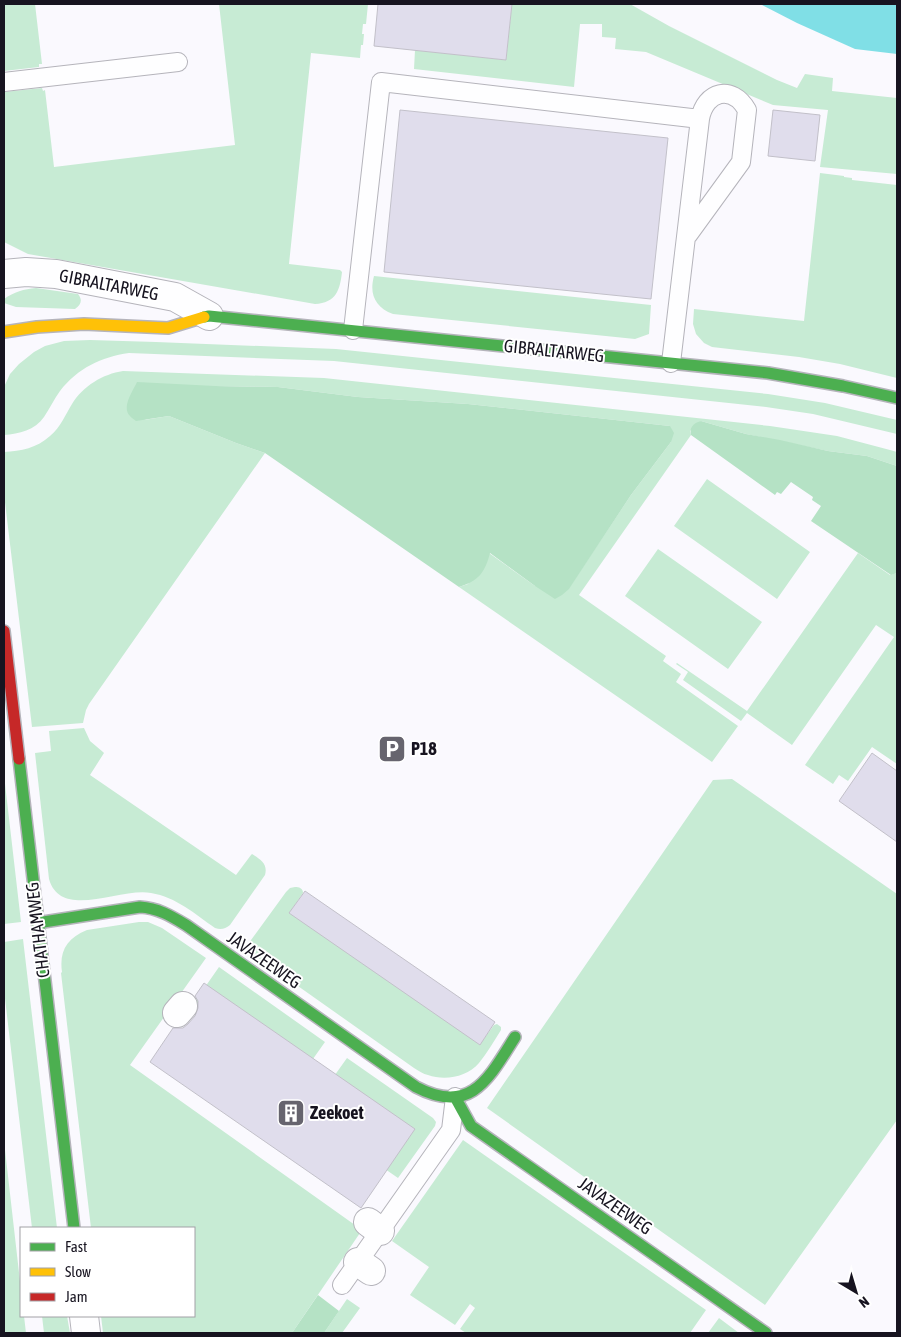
<svg xmlns="http://www.w3.org/2000/svg" width="901" height="1337" viewBox="0 0 901 1337" font-family="'Asap Condensed',sans-serif">
<style>
.green{fill:#c7ebd4}
.forest{fill:#b5e2c5}
.water{fill:#80dfe6}
.building{fill:#e0ddec;stroke:#c2c0c9}
.lines{fill:none;stroke-linecap:round;stroke-linejoin:round}
.lane-casing{stroke:#b5b4bb;stroke-width:20}
.street-casing{stroke:#b5b4bb;stroke-width:30}
.fast-casing{stroke:#b5b4bb;stroke-width:14}
.slow-casing{stroke:#b5b4bb;stroke-width:14}
.jam-casing{stroke:#b5b4bb;stroke-width:14}
.lane{stroke:#fefeff;stroke-width:18}
.street{stroke:#fefeff;stroke-width:28}
.fast{stroke:#4caf50;stroke-width:11}
.slow{stroke:#ffc107;stroke-width:11}
.jam{stroke:#c62828;stroke-width:11}
.labels{text-anchor:middle;stroke-width:4;stroke-linejoin:round;paint-order:stroke}
.street-label{font-size:18px;fill:#171420;stroke:#fff}
.poi-label{font-size:18px;font-weight:bold;fill:#171420;stroke:#fff;text-anchor:start}
</style>
<rect width="100%" height="100%" fill="#faf9fe"/>
<path class="green" d="M4,4H35L42,64H39V67L4,71Z
M219,4H368L366,24H363L362,34H364L363,45H361L360,58L311,53L289,264L340,270L342,272C340,290 336,303 315,304L28,254L4,242V92L42,88L43,91L45,90L54,167L235,145Z
M512,4H630L669,26L777,80L797,88L805,74L833,78L832,91L897,98V174L820,167L828,110L773,105L646,52L615,49L616,38L602,37V24H580L574,87L414,69L415,50L506,60Z
M820,173L844,176V177L852,178V180L897,185V378L840,364L799,357L712,347L704,343L696,334L693,324L694,309L804,321Z
M374,276L651,305L649,334L635,339L393,314C375,307 369,294 374,276Z
M36,288L78,294C83,300 81,305 75,309L16,307L4,303V299C14,292 24,289 36,288Z
M90,340L156,342L336,349L768,394L825,403L897,420V434L813,414L766,407L334,361L129,353C101,357 78,368 60,391C54,399 50,408 44,417C35,430 19,434 4,435V387L10,374L19,364L34,352L45,346L64,341Z
M123,371L324,378L770,426L837,436L890,450L897,452V466L867,456L828,451L746,434L701,421L690,431L691,435L579,595L666,656L663,661L681,674L676,682L738,726L712,762L459,587L468,584L489,553L535,586L569,588L631,495L671,442L670,426L468,404L358,397L278,387L215,386L144,420L169,416L236,443L265,453L89,704L86,710L83,723L32,727L4,494V452C21,451 37,448 50,436C61,427 65,415 72,404C83,386 103,374 123,371Z
M707,479L810,552L777,599L674,526Z
M658,549L762,622L728,669L625,596Z
M858,553L890,575L897,573V764L872,747L848,781L839,775L833,784L805,765L894,637L876,625L792,745L747,713L741,721L683,680L688,672L676,664L677,663L747,711Z
M84,728L90,741L103,752L104,753L90,775L236,875L251,855L252,854C261,860 268,864 265,875L230,925C225,929 221,930 215,928C195,914 176,897 151,893C121,887 61,921 49,879L35,753L51,751L49,731Z
M4,775L21,922L4,924Z
M732,779L897,894V1120L765,1305L487,1108L713,780Z
M295,887C299,887 303,888 303,893L290,912L480,1044L494,1025L497,1024L501,1027V1030C494,1041 487,1053 479,1063C467,1077 445,1081 428,1075C423,1074 419,1071 414,1068L254,955C250,950 249,946 251,940L286,892L290,888Z
M139,922H148L162,928L206,958L130,1065L362,1230L292,1333H103L101,1316H194V1228H91L61,973L62,972C59,951 67,938 87,930Z
M23,939L57,1228H32L4,990V942Z
M219,967L325,1042L303,1073L206,1021L196,1000Z
M347,1058L433,1118L436,1122L435,1126L398,1178L385,1169L327,1086Z
M463,1140L706,1310L690,1333H466L460,1329L475,1308L470,1304L455,1325L410,1295L429,1267L392,1241Z
M4,1141L21,1290V1316H24L26,1333H4Z
M347,1299L360,1308L342,1333H324Z
M42,1316H67L70,1333H44Z
M719,1318L739,1333H708Z"/>
<path class="forest" d="M137,382L215,386L278,387L358,397L468,404L670,426L674,433L671,442L631,495L569,589L562,595L555,599L535,586L490,553C485,572 479,581 459,587L265,453L236,443L169,416L136,421C134,419 131,418 130,416C121,407 133,391 137,382Z
M701,421L746,434L780,440L828,451L867,456L897,466V573L891,575L811,521L821,506L812,500L813,497L791,482L781,494L777,492L775,495L691,435C689,427 694,423 701,421Z
M318,1295L339,1311L324,1333H292Z"/>
<path class="water" d="M760,4H897V54L855,49L797,23Z"/>
<path class="building" d="M378,4H512L506,60L374,46Z
M400,110L668,138L651,299L384,272Z
M773,110L820,115L815,161L768,156Z
M872,753L897,771V842L839,801Z
M305,891L495,1022L480,1045L289,913Z
M204,983L415,1129L361,1208L150,1062L173,1028H183L188,1024L195,1016L198,1008V1001L195,996Z"/>
<g class="lines">
<g class="lane-casing">
<path id="lane" d="M4,82L178,62
M688,235L741,162L747,110C732,84 705,91 700,119
M353,330L381,82L700,119L671,363
M342,1285L451,1130L455,1097"/>
</g>
<g class="street-casing">
<path id="street" d="M4,274L26,272L56,274L175,297L209,316
M177,1013L183,1006
M368,1222L380,1231
M358,1262L371,1271
M84,1316L86,1333"/>
</g>
<g class="fast-casing">
<path id="fast" d="M204,317L209,316L768,373L843,386L897,398
M19,759L74,1228
M37,923L140,907C158,908 171,916 186,925L416,1087C471,1116 489,1078 515,1037
M455,1097L471,1126L766,1333"/>
</g>
<g class="slow-casing">
<path id="slow" d="M4,332L37,327L84,324L168,328L204,317"/>
</g>
<g class="jam-casing">
<path id="jam" d="M4,631L19,759"/>
</g>
<use href="#lane" class="lane"/>
<use href="#street" class="street"/>
<use href="#fast" class="fast"/>
<use href="#slow" class="slow"/>
<use href="#jam" class="jam"/>
</g>
<defs>
<g id="parking-square" transform="scale(1.4375)"><rect x="-9" y="-9" width="18" height="18" rx="4" fill="#66646e" stroke="#fff"/><path d="M-3.5-5.5H1a3.5 3.5 0 0 1 0 7H-1V5.5H-3.5ZM-1-3.4V-.6H.8a1.4 1.4 0 0 0 0-2.8Z" fill="#fff"/></g>
<g id="building-square" transform="scale(1.4375)"><rect x="-9" y="-9" width="18" height="18" rx="4" fill="#66646e" stroke="#fff"/><path d="M-4-6H4V6H1V3H-1V6H-4ZM-2.5-4.3h1.7v1.8h-1.7ZM.8-4.3h1.7v1.8H.8ZM-2.5-1h1.7V.8h-1.7ZM.8-1h1.7V.8H.8Z" fill="#fff"/></g>
</defs>
<g fill-rule="evenodd">
<use href="#parking-square" x="392" y="749"/>
<use href="#building-square" x="291" y="1113"/>
</g>
<g class="labels">
<g class="street-label">
<text transform="translate(109 285) rotate(11)" y="6">GIBRALTARWEG</text>
<text transform="translate(554 351) rotate(6)" y="6">GIBRALTARWEG</text>
<text transform="translate(38 930) rotate(-97)" y="6">CHATHAMWEG</text>
<text transform="translate(264 960) rotate(35)" y="6">JAVAZEEWEG</text>
<text transform="translate(615 1206) rotate(35)" y="6">JAVAZEEWEG</text>
</g>
<g class="poi-label">
<text x="411" y="755">P18</text>
<text x="310" y="1119">Zeekoet</text>
</g>
</g>
<rect width="901" height="1337" fill="none" stroke="#171420" stroke-width="10"/>
<rect x="20" y="1227" width="175" height="90" fill="#ffffff" stroke="#a2a1a6"/>
<rect x="30" y="1243" width="25" height="8" fill="#4caf50" stroke="#a2a1a6"/>
<text x="65" y="1252" font-size="15" fill="#171420">Fast</text>
<rect x="30" y="1268" width="25" height="8" fill="#ffc107" stroke="#a2a1a6"/>
<text x="65" y="1277" font-size="15" fill="#171420">Slow</text>
<rect x="30" y="1293" width="25" height="8" fill="#c62828" stroke="#a2a1a6"/>
<text x="65" y="1302" font-size="15" fill="#171420">Jam</text>
<g transform="translate(856 1292) rotate(142)" stroke="#ffffff" stroke-width="4" paint-order="stroke">
<path d="M0-4L9 19L0 12L-9 19Z" fill="#171420"/>
<text y="-8" font-size="14" font-weight="bold" text-anchor="middle" fill="#171420">N</text>
</g>
</svg>
